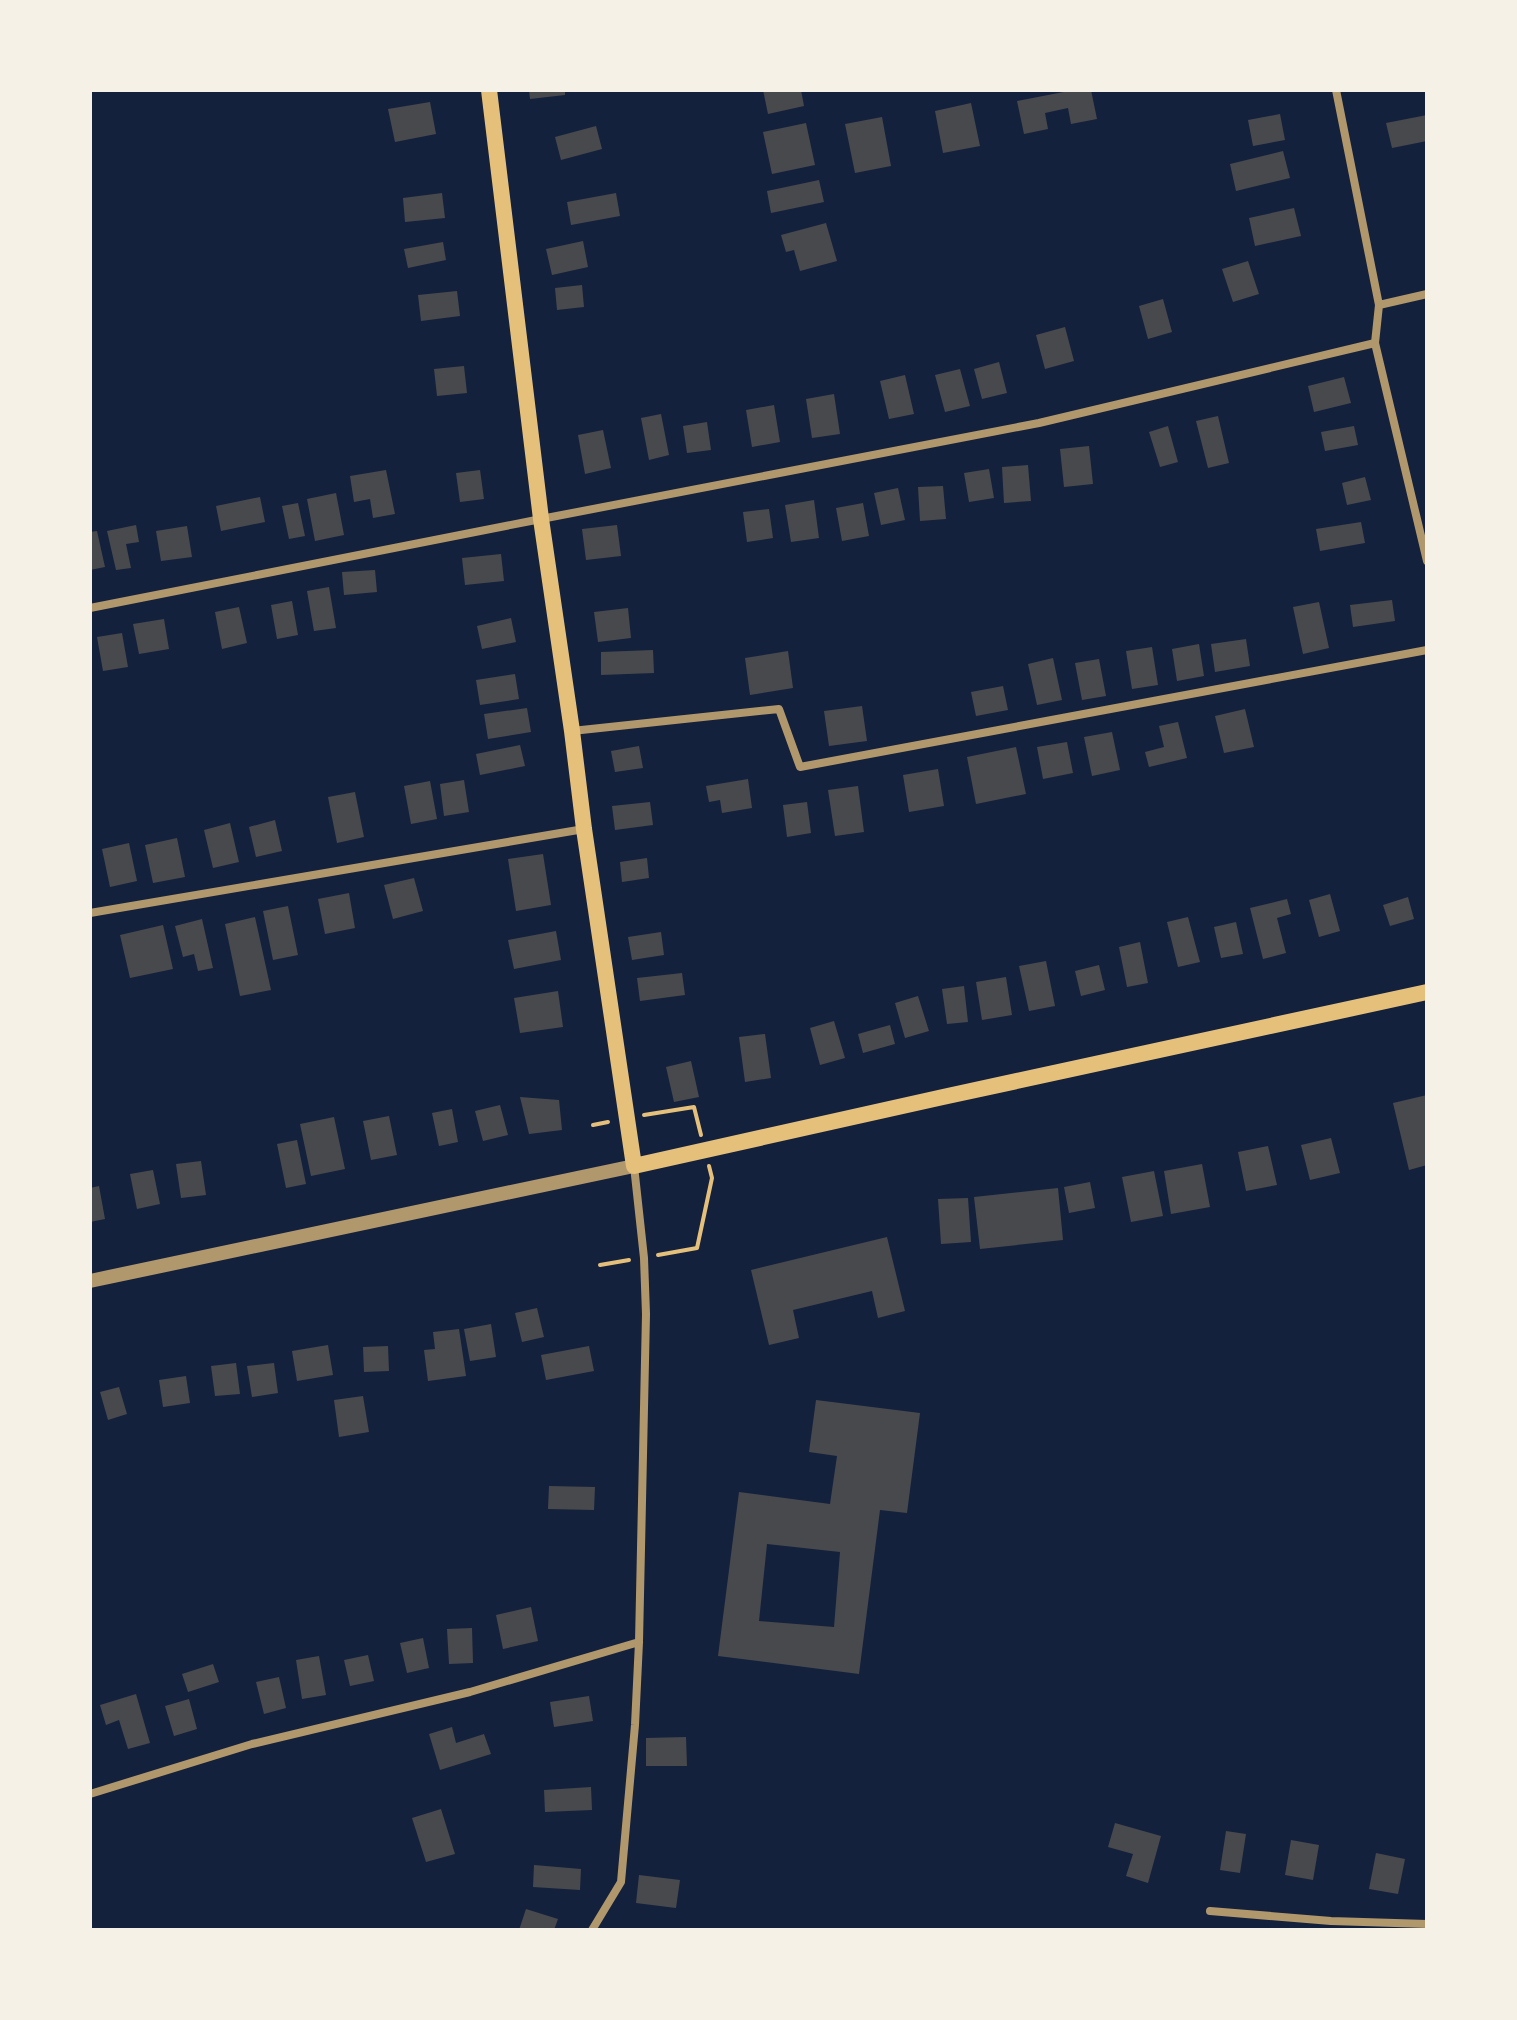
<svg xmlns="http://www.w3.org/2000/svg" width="1517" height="2020" viewBox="0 0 1517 2020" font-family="'Open Sans',sans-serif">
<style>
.building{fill:#48494c;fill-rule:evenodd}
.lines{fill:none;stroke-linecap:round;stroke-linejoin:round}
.path{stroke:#e5c07b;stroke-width:4}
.minor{stroke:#b1986c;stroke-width:8}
.tertiary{stroke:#b1986c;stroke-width:14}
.secondary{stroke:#e5c07b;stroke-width:16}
</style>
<rect width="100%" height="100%" fill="#14213d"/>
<path class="building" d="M529,90H565V95L530,99Z
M763,90H801L804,106L768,114Z
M1074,90H1091L1097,119L1071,124L1068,108L1045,113L1048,129L1024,134L1017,101Z
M430,102L436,134L395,142L388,109Z
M971,103L980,146L943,153L935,111Z
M1280,114L1285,140L1253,146L1248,120Z
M1427,115V141L1392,148L1386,123Z
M882,117L891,166L855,173L845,124Z
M806,123L815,165L772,174L763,132Z
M596,126L602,149L561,160L555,137Z
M1283,151L1290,178L1236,191L1230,164Z
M819,180L824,202L771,213L767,191Z
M442,193L445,218L405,222L403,198Z
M616,193L620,216L571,225L567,202Z
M1294,208L1301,236L1255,246L1249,218Z
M826,223L837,261L800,271L794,250L786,252L781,235Z
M583,241L588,267L552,275L546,249Z
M443,242L446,260L408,268L404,249Z
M1248,261L1259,294L1233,302L1222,269Z
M582,285L584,307L557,310L555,288Z
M457,291L460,316L421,321L418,295Z
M1163,299L1172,332L1148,339L1139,306Z
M1065,327L1074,361L1045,369L1036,335Z
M999,362L1007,393L982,399L974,369Z
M464,366L467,393L437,396L434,369Z
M960,369L970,406L945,412L935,375Z
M905,375L914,414L889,419L880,381Z
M1344,377L1351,403L1314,412L1308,386Z
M834,394L840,434L812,438L806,399Z
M774,405L780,442L752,447L746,410Z
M661,414L669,455L649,460L641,418Z
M1218,416L1229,463L1208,468L1196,421Z
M707,422L711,450L687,453L683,426Z
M1168,426L1178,462L1160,467L1149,432Z
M1354,426L1358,445L1325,451L1321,432Z
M603,430L611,468L585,474L578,435Z
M1089,446L1093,484L1064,487L1060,449Z
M1028,465L1031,501L1004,503L1002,467Z
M989,469L994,498L969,502L964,473Z
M386,470L395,514L373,518L370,499L354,502L350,476Z
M480,470L484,499L460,502L456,473Z
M1365,477L1371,500L1347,505L1342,483Z
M943,486L946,519L920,521L918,487Z
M898,488L905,520L881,525L874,493Z
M336,493L344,535L315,541L307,499Z
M260,497L265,522L221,531L216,506Z
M814,500L819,538L791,542L785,505Z
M298,503L305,536L289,539L282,506Z
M863,503L869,536L842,541L836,508Z
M769,509L773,538L747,542L743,512Z
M1361,522L1365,543L1320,551L1316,529Z
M136,525L139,542L126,544L131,568L116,570L107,531Z
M617,525L621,556L586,560L582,529Z
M187,526L192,557L161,561L156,531Z
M97,531L105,567L90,570V532Z
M501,554L504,581L465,585L462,558Z
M375,570L377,592L344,595L342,572Z
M329,587L336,628L314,631L307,591Z
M1392,600L1395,621L1353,627L1350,605Z
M292,601L298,635L277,639L271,605Z
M1319,602L1329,648L1303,654L1293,607Z
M239,607L247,643L222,649L215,612Z
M628,608L631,638L598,642L594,612Z
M511,618L516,642L482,649L477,626Z
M164,619L169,649L139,654L133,624Z
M122,633L128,667L103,671L97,637Z
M1246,639L1250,666L1215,672L1211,644Z
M1199,644L1204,676L1177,681L1172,649Z
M1152,647L1158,685L1132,689L1126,651Z
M653,650L654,673L601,675V652Z
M788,651L793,688L750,695L745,658Z
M1053,658L1062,700L1037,705L1028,664Z
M1099,659L1106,696L1082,700L1075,663Z
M515,674L519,699L480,705L476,680Z
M1003,686L1008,710L976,716L971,692Z
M862,706L867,741L829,746L824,711Z
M527,708L531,732L488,739L484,714Z
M1245,709L1254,747L1224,753L1215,716Z
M1178,722L1187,758L1149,767L1145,752L1164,747L1159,726Z
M1112,732L1120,770L1092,776L1084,737Z
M1067,742L1073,773L1043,779L1037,747Z
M520,745L525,766L480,775L476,754Z
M639,746L643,768L615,772L611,751Z
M1016,747L1026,794L976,804L967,757Z
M938,769L944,806L909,812L903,775Z
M748,779L752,808L722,813L720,800L709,802L706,786Z
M464,780L469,812L444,816L440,784Z
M430,781L437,819L411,824L404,786Z
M858,786L864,832L835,836L828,790Z
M355,792L364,837L337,843L328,797Z
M650,802L653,825L615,830L612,806Z
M807,802L811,833L787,837L783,805Z
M275,820L282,851L256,857L249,827Z
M230,823L239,862L213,868L204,830Z
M177,838L185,877L153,883L145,845Z
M129,843L137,881L110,887L102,849Z
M543,854L551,905L516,911L508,859Z
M647,858L649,878L622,882L620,862Z
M414,878L423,911L393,919L384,885Z
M349,893L355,928L325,934L318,899Z
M1330,894L1340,931L1319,937L1309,900Z
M1408,897L1414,919L1390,926L1383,905Z
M1287,899L1291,914L1277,918L1286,953L1263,959L1250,908Z
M288,906L298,955L273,960L263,911Z
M255,917L271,990L240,996L225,924Z
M1188,917L1200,962L1178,967L1167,922Z
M202,919L213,968L198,971L194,954L183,957L175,926Z
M1236,922L1243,954L1221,958L1214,927Z
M163,925L173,969L130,978L120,935Z
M556,931L561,960L514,969L508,940Z
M661,932L664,955L632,960L628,937Z
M1140,942L1148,983L1127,987L1119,947Z
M1046,961L1055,1006L1029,1011L1019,966Z
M1099,965L1105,990L1081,996L1075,971Z
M682,973L685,995L640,1001L637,978Z
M1006,977L1012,1015L982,1020L976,982Z
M964,986L968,1022L947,1024L942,989Z
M558,991L563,1027L520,1033L514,998Z
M918,996L929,1031L905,1038L895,1003Z
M834,1021L845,1058L820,1065L810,1028Z
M890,1025L895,1044L863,1053L858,1034Z
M765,1034L771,1078L745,1082L739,1037Z
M691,1061L699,1097L674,1102L666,1067Z
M1427,1095V1165L1409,1170L1393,1103Z
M520,1097L559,1100L562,1130L529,1134Z
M500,1105L508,1135L483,1141L475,1111Z
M452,1109L458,1142L439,1146L432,1113Z
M389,1116L397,1155L371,1160L363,1121Z
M334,1117L345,1169L311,1176L300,1124Z
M1331,1138L1340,1173L1310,1180L1301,1145Z
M297,1140L306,1184L286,1188L277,1144Z
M1268,1146L1277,1185L1246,1191L1238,1152Z
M201,1161L206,1195L181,1198L176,1164Z
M1202,1164L1210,1207L1171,1214L1164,1171Z
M153,1170L160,1204L137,1209L130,1174Z
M1154,1171L1163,1216L1131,1222L1122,1177Z
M1090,1182L1095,1208L1069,1213L1064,1187Z
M99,1186L105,1219L90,1222V1188Z
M1058,1188L1063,1240L980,1249L974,1197Z
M968,1198L971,1242L941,1244L938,1199Z
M887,1237L905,1311L878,1318L872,1291L793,1310L799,1338L769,1345L751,1270Z
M537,1308L544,1337L522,1342L515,1313Z
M491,1324L496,1357L470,1361L464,1329Z
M459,1329L466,1376L428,1381L424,1350L435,1349L433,1332Z
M328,1345L333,1375L297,1381L292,1351Z
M388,1346L389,1371L364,1372L363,1347Z
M589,1346L594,1371L546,1380L541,1355Z
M236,1363L240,1394L215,1396L211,1366Z
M274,1363L278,1393L252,1397L247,1366Z
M186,1376L190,1403L163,1407L159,1380Z
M119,1387L127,1414L108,1420L100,1392Z
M363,1396L369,1432L339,1437L334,1400Z
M816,1400L920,1413L907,1513L880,1510L859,1674L718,1656L739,1492L830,1504L837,1456L809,1452ZM767,1544L840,1552L834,1627L759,1621Z
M549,1486L595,1487L594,1510L548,1509Z
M531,1607L538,1641L503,1649L496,1615Z
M472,1628L473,1663L449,1664L447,1629Z
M423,1638L429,1668L407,1673L400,1643Z
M368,1655L374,1681L350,1686L344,1660Z
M319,1656L326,1695L302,1699L296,1660Z
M213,1664L219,1682L188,1692L182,1674Z
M279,1677L286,1708L264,1714L256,1682Z
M136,1694L150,1743L128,1749L119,1720L106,1725L100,1705Z
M589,1696L593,1721L554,1727L550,1702Z
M189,1699L197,1729L174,1736L165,1706Z
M452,1727L456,1743L484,1734L491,1754L440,1770L429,1734Z
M686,1737L687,1766H646V1738Z
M591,1787L592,1810L545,1812L544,1790Z
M441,1809L455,1854L426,1862L412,1818Z
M1115,1823L1161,1836L1148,1883L1126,1876L1133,1854L1108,1847Z
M1226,1831L1246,1834L1240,1873L1220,1870Z
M1291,1840L1319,1845L1313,1880L1285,1875Z
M1376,1853L1405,1859L1398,1894L1369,1889Z
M534,1865L581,1869L580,1890L533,1887Z
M639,1875L680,1880L676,1908L636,1903Z
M526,1909L558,1919L554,1930H519Z"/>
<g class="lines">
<path class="path" d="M644,1115L694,1107L701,1135
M593,1125L608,1122
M658,1255L697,1248L712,1178L709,1166
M600,1265L629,1260"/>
<path class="minor" d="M1336,90L1379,305L1375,343L1427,561
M1379,305L1427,294
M90,608L541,519L1039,423L1375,343
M572,731L779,709L800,767L1427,650
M90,913L584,829
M90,1794L252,1744L470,1692L639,1642
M1210,1911L1331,1921L1427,1924
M592,1930L621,1882L635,1725L639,1642L646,1314L644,1258L634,1166"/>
<path class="tertiary" d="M90,1281L634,1166"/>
<path class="secondary" d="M489,90L541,519L572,731L584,829L634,1166L943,1097L1427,992"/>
</g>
<rect width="1517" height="2020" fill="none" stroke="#f6f1e7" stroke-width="184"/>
</svg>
